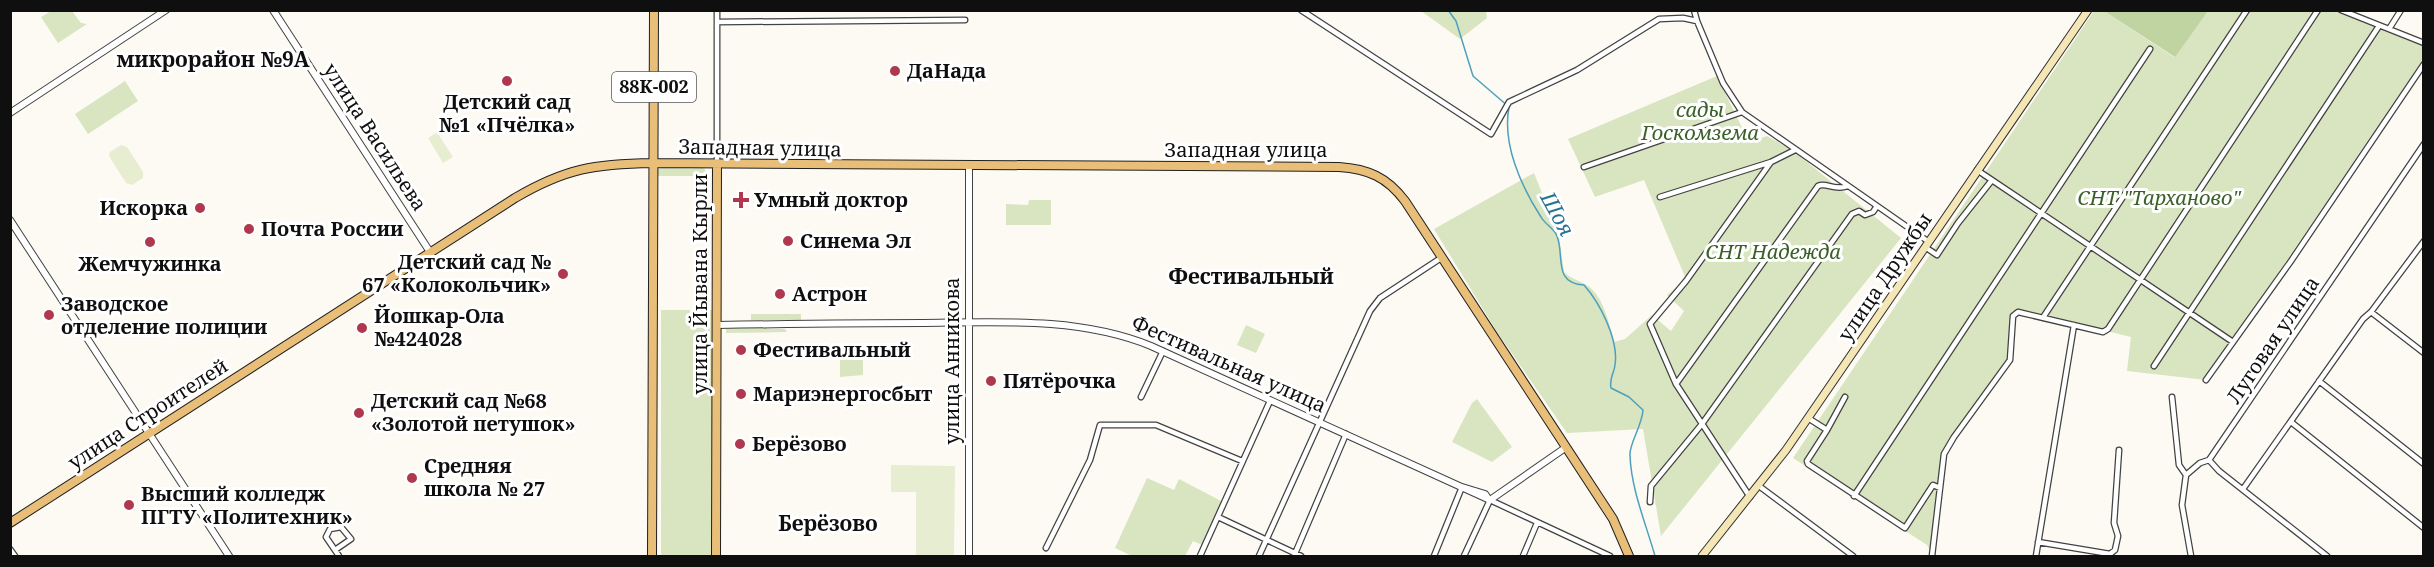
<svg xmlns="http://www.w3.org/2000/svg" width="2434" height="567" viewBox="0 0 2434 567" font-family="'Noto Serif',serif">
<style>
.green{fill:#d8e5c0}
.forest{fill:#bfd4a1}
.pitch{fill:#e7edd1}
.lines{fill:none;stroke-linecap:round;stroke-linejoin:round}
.stream{stroke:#4da0bd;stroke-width:1.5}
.minor-casing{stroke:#424242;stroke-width:7}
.tertiary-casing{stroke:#424242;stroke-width:8}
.secondary-casing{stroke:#313131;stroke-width:9}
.primary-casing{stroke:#202020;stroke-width:10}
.minor{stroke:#fff;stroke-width:4.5}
.tertiary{stroke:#fff;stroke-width:6}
.secondary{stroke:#f5e6b6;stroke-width:7}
.primary{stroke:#e8be79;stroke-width:8}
.poi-dot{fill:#af384e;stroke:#fff;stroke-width:2}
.labels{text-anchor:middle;stroke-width:6;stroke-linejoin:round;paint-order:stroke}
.shield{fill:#fff;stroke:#575757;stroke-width:1.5}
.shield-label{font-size:18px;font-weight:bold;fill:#0f0f0f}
.poi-label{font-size:20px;font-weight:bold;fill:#0f0f0f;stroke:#fff;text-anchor:start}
.park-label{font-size:20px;font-style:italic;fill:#3b6027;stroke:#fff}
.street-label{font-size:20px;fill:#0f0f0f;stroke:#fff}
.neighbourhood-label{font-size:21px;font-weight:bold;fill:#0f0f0f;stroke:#fff}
.water-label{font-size:21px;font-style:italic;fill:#277393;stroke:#fff}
</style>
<rect width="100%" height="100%" fill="#fdfaf3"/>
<path class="green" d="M51,11H72L81,23L87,24L58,43L41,17Z
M1421,11H1486L1487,18L1460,39Z
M2094,11H2104L2174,57L2208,11H2338L2423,44V59L2206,380L2127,371L2131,337L2017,309L2012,317L2009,359L1943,453L1930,550L1927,545L1793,458Z
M1717,76L1749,142L1767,136L1792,150L1901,238L1661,536L1643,429L1567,433L1497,332L1434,229L1534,173L1559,236L1564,272C1572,280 1580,280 1588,286C1604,297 1609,324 1614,342L1625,339L1652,315L1671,331L1684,311L1667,295L1686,279L1644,180L1595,197L1568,139Z
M125,81L138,101L88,134L75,114Z
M665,167H703L709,176H655L658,169Z
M1029,200H1051V225H1006V204L1028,205Z
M661,310H713V556H661Z
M751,314H801V320H751Z
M1246,325L1265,334L1256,353L1237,345Z
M766,326L767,329H785L787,332L726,333V327Z
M840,355H860L863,357V375L840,377Z
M1477,399L1512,447L1492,462L1452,442L1472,403Z
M1147,478L1174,490L1179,479L1223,502L1202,545L1193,541L1185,556H1132L1115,548Z"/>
<path class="forest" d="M2104,11H2208L2175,57Z"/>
<path class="pitch" d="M437,132L453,157L443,163L428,138Z
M121,145L127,147L143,172V178L132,185L126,183L109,156L110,152Z
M891,465L955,466L954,556H916V492H891Z"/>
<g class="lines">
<path class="stream" d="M1448,10L1456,21L1473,76L1509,107C1502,144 1521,186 1541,217C1545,224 1552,227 1556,234C1566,253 1551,283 1584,285C1600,303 1619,340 1615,365C1614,374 1609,378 1611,388L1629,397L1643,410C1642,426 1629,444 1630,455C1631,489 1646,524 1655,556"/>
<g class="minor-casing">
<path id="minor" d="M1301,10L1491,134L1509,102L1577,70L1659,19L1683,18L1697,21L1723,83L1742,112L1929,242
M1694,10L1697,21
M2341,10L2424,43
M717,22L965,20
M2389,29L2401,10
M717,164V10
M1584,167L1742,112
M1977,170L2233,342
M1660,197L1771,162
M1925,247L1937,255L1958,223L1992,180
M2371,312L2424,353
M2044,316L2247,10
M2154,366L2379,26
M2206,380L2291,261L2424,64
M2319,381L2424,464
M1676,384L1818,186C1826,182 1834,191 1848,186
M1141,397L1163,351
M2172,397L2179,465L2186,475
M1808,418L1827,430L1807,461L1808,464L1905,528L1933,485L1940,488
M2291,422L2424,528
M1827,430L1845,397
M2209,460L2219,471L2327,556
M1759,486L1853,556
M2243,489L2363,319L2371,312L2424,241
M1854,496L2150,49
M1750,497L1676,384L1650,324L1686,281L1771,162L1795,150
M1650,502L1651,486L1702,424L1852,214L1859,211L1865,215L1873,212L1877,206
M1218,517L1301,556
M2038,542L2110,554L2115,550L2118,536L2114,523L2119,450
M1046,548L1090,460L1100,425H1156L1242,461
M10,549L15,556
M335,550L351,539L341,527L330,529L326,537L339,556
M1200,556L1270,401
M1259,556L1370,311L1380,298L1441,258
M1294,556L1346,434
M1434,556L1462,487
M1464,556L1490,500L1610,556
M1523,556L1537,523
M1932,556L1944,454L1954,437L2010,360L2013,316L2018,312L2103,332L2108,329L2318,10
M2036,556L2074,325
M2191,556L2182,505L2186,475L2200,463L2209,460L2424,144"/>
</g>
<g class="tertiary-casing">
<path id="tertiary" d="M273,10L430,252
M10,113L166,10
M969,165V556
M10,220L229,556
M717,325C786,324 855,323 924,323C999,322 1080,317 1151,346L1490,500
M1462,487L1485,494L1489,500
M1490,500L1565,448"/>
</g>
<g class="secondary-casing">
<path id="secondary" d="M1702,556L1786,450L2088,10"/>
</g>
<g class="primary-casing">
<path id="primary" d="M10,523L515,198C566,168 595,164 653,163L1339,167C1368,169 1387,177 1405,201L1613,519L1629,556
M652,556L654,10
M716,556L717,164"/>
</g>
<use href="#minor" class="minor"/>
<use href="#tertiary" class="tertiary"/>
<use href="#secondary" class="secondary"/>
<use href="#primary" class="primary"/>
</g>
<g class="poi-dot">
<circle cx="895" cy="71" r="6"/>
<circle cx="507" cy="81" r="6"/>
<path d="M738 191h6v6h6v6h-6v6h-6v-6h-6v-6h6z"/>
<circle cx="200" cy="208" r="6"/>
<circle cx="249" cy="229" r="6"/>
<circle cx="788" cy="241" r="6"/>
<circle cx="150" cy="242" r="6"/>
<circle cx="563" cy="274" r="6"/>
<circle cx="780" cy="294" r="6"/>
<circle cx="49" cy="315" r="6"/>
<circle cx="362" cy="328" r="6"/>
<circle cx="741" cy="350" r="6"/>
<circle cx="991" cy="381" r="6"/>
<circle cx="741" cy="394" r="6"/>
<circle cx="359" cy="413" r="6"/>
<circle cx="740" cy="444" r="6"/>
<circle cx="412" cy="478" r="6"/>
<circle cx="129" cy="505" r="6"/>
</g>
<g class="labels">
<rect class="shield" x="612" y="72" width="84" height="30" rx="4.5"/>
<g class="shield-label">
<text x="654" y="93">88К-002</text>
</g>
<g class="poi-label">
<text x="907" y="78">ДаНада</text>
<text x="507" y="109" text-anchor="middle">Детский сад<tspan x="507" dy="23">№1 «Пчёлка»</tspan></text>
<text x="754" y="207">Умный доктор</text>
<text x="188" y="215" text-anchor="end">Искорка</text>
<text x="261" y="236">Почта России</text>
<text x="800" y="248">Синема Эл</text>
<text x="551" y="269" text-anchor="end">Детский сад №<tspan x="551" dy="23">67 «Колокольчик»</tspan></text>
<text x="150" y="271" text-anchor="middle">Жемчужинка</text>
<text x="792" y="301">Астрон</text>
<text x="61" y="311">Заводское<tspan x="61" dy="23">отделение полиции</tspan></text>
<text x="374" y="323">Йошкар-Ола<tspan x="374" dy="23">№424028</tspan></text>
<text x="753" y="357">Фестивальный</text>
<text x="1003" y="388">Пятёрочка</text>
<text x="753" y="401">Мариэнергосбыт</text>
<text x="371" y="408">Детский сад №68<tspan x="371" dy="23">«Золотой петушок»</tspan></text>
<text x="752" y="451">Берёзово</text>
<text x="424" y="473">Средняя<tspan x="424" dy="23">школа № 27</tspan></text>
<text x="141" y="501">Высший колледж<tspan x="141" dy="23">ПГТУ «Политехник»</tspan></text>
</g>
<g class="park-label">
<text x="1700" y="117">сады<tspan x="1700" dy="23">Госкомзема</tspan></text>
<text x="2159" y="205">СНТ "Тарханово"</text>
<text x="1773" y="259">СНТ Надежда</text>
</g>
<g class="street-label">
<text transform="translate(375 137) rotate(57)" y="7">улица Васильева</text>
<text transform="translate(760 148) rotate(1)" y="7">Западная улица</text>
<text x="1246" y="157">Западная улица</text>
<text transform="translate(1885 277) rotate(-56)" y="7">улица Дружбы</text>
<text transform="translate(700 284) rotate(-90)" y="7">улица Йывана Кырли</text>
<text transform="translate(2273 340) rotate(-56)" y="7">Луговая улица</text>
<text transform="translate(952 361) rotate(-90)" y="7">улица Анникова</text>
<text transform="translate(1229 364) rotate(24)" y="7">Фестивальная улица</text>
<text transform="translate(148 414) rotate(-33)" y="7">улица Строителей</text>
</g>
<g class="neighbourhood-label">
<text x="213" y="67">микрорайон №9А</text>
<text x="1251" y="284">Фестивальный</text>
<text x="828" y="531">Берёзово</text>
</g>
<g class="water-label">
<text transform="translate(1557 214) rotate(61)" y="7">Шоя</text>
</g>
</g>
<rect width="2434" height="567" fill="none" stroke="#0f0f0f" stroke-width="24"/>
</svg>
